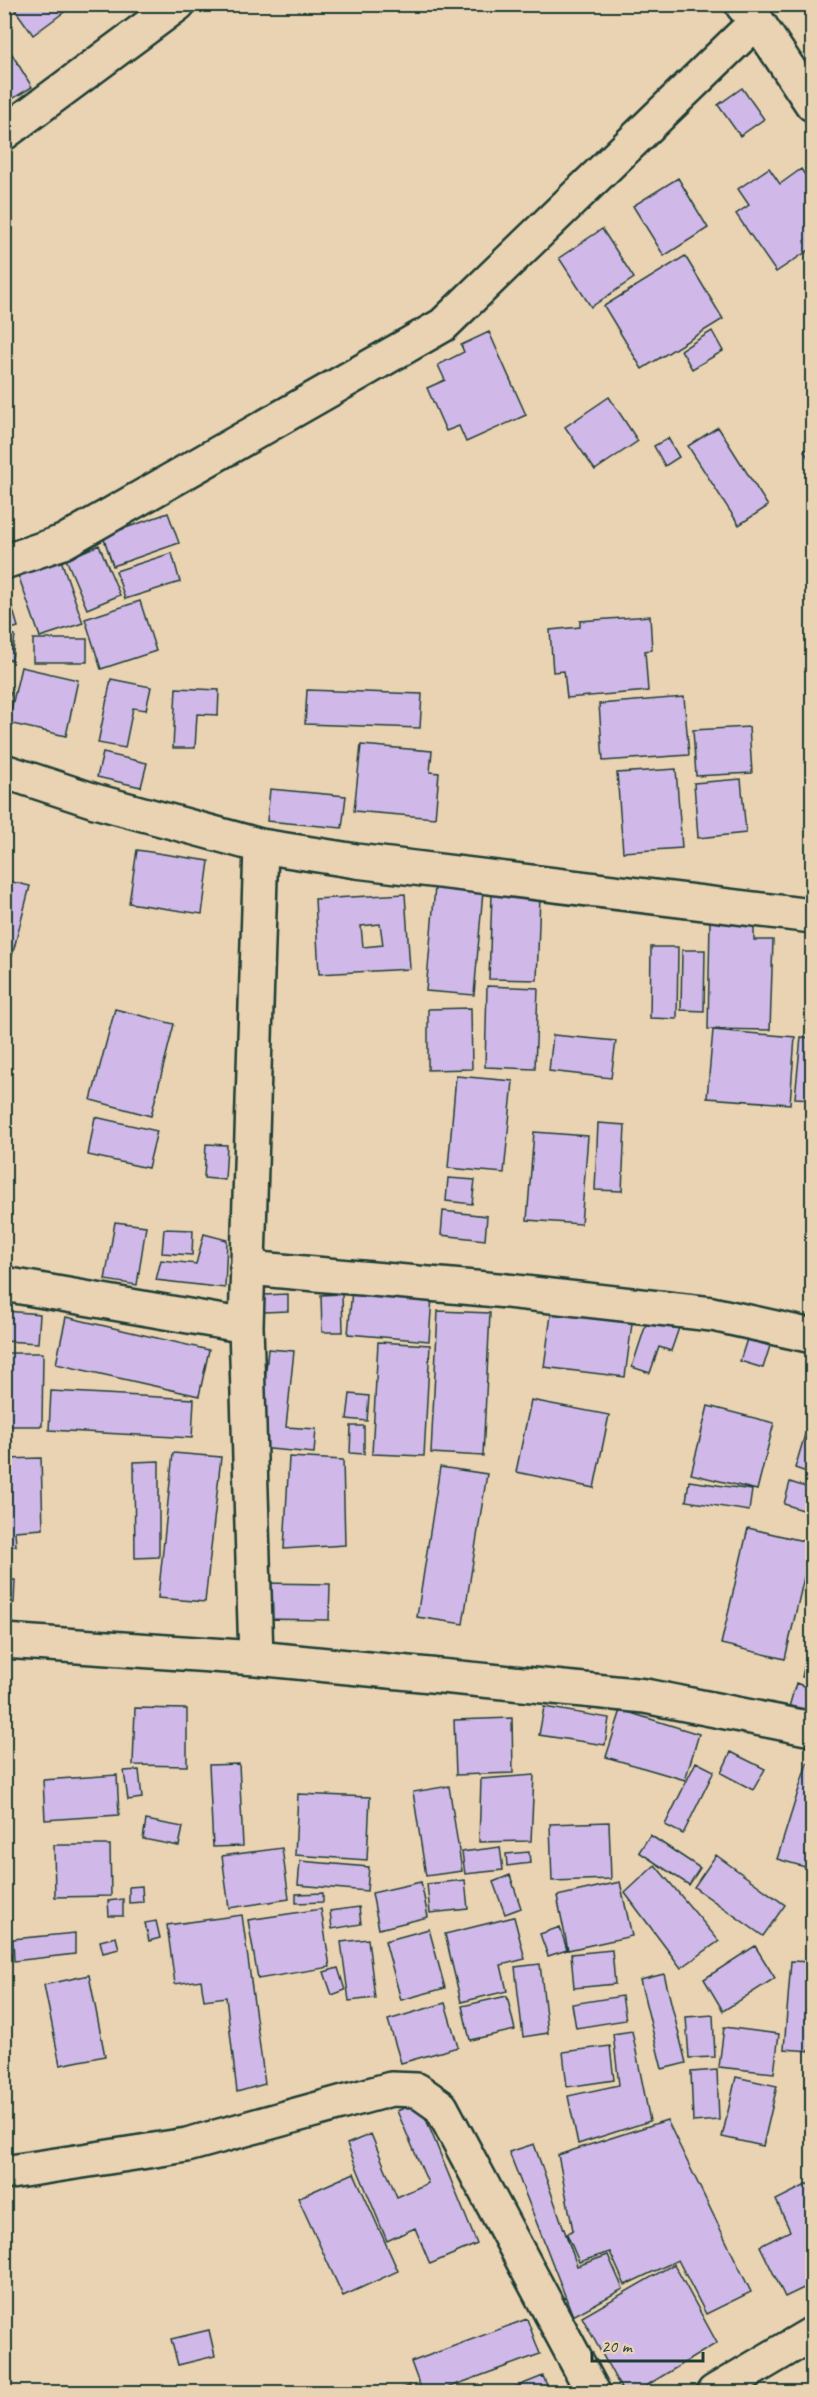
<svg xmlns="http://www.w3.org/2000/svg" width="817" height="2397" viewBox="0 0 817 2397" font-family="Caveat,sans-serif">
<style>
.building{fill:#d0b9e9;stroke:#1f3d34;stroke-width:1.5;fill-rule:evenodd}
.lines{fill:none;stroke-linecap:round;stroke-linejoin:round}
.minor-casing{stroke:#1f3d34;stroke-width:38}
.minor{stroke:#ead3b3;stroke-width:33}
</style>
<rect width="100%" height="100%" fill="#ead3b3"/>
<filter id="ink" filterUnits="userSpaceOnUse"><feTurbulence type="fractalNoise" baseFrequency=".0167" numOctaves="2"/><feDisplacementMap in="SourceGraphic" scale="12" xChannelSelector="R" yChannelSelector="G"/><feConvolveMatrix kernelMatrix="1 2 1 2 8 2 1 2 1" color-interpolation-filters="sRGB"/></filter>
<g filter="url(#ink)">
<path class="building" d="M11,4H75L33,35Z
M4,41L32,87L4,104Z
M742,88L764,119L740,136L718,105Z
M769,168L780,184L801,169L812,185V248L776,272L736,214L749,205L738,189Z
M678,178L708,228L664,256L633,206Z
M602,229L634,278L591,307L559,258Z
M685,256L723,319L642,369L604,306Z
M712,331L723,351L692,369L681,350Z
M489,332L526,415L466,442L459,426L446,431L427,388L445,380L438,365L464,352L461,345Z
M609,397L638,441L595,470L565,427Z
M718,427L768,506L739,525L688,446Z
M668,438L679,457L665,466L654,446Z
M812,446V464L804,451Z
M168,513L179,543L113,566L103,536Z
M99,545L120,595L87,609L66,559Z
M172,553L180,582L125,599L116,571Z
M60,557L83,623L40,637L17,572Z
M4,579L18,627L4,631Z
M140,601L156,651L101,669L85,619Z
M650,616L652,650L645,651L648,691L567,698L564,671L553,672L550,630L580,627V621Z
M4,634L15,635L12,660L4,659Z
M33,639H87V662H33Z
M21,667L78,680L66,736L8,723Z
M111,679L151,687L146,710L133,708L125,748L98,743Z
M176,688L219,690L218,715L197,714L195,748H173Z
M4,690L11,692L4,714Z
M307,690L422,694L420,728L305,724Z
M684,697L689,755L603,761L599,704Z
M749,727L752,773L696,776L693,730Z
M361,745L432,751L430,772L439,773L435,818L354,811Z
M103,753L147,763L141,787L97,777Z
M676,769L682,848L623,852L617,773Z
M741,779L746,833L698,838L694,783Z
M270,789L346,796L342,828L267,821Z
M137,850L209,861L202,914L129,903Z
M4,880L30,886L12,956L4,954Z
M435,887L483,891L474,995L426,991Z
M405,894L410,969L319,974L315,899ZM380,924L383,945L363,947L361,926Z
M492,894L540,896L537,980L489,979Z
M710,921H754V940H773L770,1030L708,1029Z
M651,947H678L677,1019L650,1018Z
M682,950H705L704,1011L681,1010Z
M487,986L538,988L535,1069L485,1067Z
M471,1008L472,1069L428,1070V1009Z
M115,1009L174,1024L151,1116L91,1100Z
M713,1030L795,1037L790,1104L707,1098Z
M553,1035L616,1041L611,1078L549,1071Z
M801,1037L812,1038V1099L795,1098Z
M456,1076L513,1081L504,1173L448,1168Z
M95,1117L157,1131L148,1168L88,1155Z
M598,1123L625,1125L622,1191L595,1190Z
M534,1132L588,1136L581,1224L527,1220Z
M206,1144L227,1145L225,1180L204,1178Z
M448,1178L475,1180L472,1204L446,1201Z
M443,1211L487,1216L485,1240L441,1235Z
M115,1222L146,1226L137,1285L105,1280Z
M164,1229L193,1230L192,1255L162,1253Z
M204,1234L227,1240L225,1288L156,1280L161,1260L196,1264Z
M352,1290L432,1296L429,1341L348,1334Z
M288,1294V1311L264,1312V1295Z
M342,1294L343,1332H322L321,1295Z
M552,1307L633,1316L625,1377L544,1367Z
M6,1311L40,1314L38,1343L4,1341Z
M438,1311L490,1313L483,1456L431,1453Z
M649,1315L680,1325L671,1351L659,1347L650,1373L632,1367Z
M66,1317L209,1350L199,1396L56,1364Z
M747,1339L770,1346L763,1368L740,1361Z
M378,1342L430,1345L424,1456L372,1454Z
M268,1349L294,1351L286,1427L316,1429L314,1453L259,1448Z
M4,1353H43L42,1426H4Z
M51,1391L194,1399L192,1438L49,1430Z
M350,1394L369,1396L367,1421L347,1419Z
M531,1400L609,1415L594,1488L516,1472Z
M708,1406L774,1423L757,1490L691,1474Z
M812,1411V1474L795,1468Z
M351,1426H364V1454L350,1453Z
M173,1453L221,1457L205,1602L158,1598Z
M289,1457L343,1460L345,1545L284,1549Z
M41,1458L43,1529L15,1531L16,1546H4V1459Z
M159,1461V1557L135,1558L134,1462Z
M440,1467L487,1474L463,1624L417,1617Z
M689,1481L752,1490L749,1511L686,1501Z
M790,1482L812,1489V1513L784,1504Z
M748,1528L812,1543L785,1659L721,1644Z
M4,1580H15L14,1603H4Z
M260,1583L330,1584L329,1620L259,1619Z
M812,1633V1679L802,1677Z
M796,1683L812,1689V1714L789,1707Z
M544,1707L609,1718L605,1745L539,1735Z
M135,1708L187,1709V1766L133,1765Z
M621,1710L699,1734L685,1780L606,1757Z
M512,1718L513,1773L456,1775L454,1720Z
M731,1752L765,1769L753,1790L721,1773Z
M696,1762L714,1771L683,1834L665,1825Z
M807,1763L812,1764V1869L777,1859Z
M239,1764L243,1846L213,1847L209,1765Z
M139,1770L142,1798L128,1800L124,1771Z
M117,1775L119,1815L45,1820L43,1780Z
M534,1775L531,1841L479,1842L481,1779Z
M449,1786L462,1871L426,1876L413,1792Z
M298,1794L370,1797L367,1860L295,1855Z
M146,1820L183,1827L179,1846L143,1839Z
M609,1822L611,1879L552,1881L550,1824Z
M650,1835L700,1868L689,1885L639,1852Z
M54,1845H110L111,1896L55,1897Z
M500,1847L503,1870L465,1874L462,1852Z
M282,1848L289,1899L229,1908L222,1856Z
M529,1852L530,1863L507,1866L506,1854Z
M716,1855L785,1905L763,1936L694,1887Z
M300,1861L369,1867L367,1891L298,1885Z
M655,1865L719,1941L681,1968L625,1893Z
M510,1875L521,1908L505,1914L493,1882Z
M465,1880L468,1909L430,1913L427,1884Z
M421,1882L428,1917L379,1929L372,1893Z
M620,1882L632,1936L568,1950L557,1896Z
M142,1886L143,1902L129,1903V1887Z
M323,1893V1902L296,1903V1894Z
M123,1899V1916H109L108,1901Z
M359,1907L361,1924L332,1929L330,1911Z
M321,1909L330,1967L258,1979L248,1920Z
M242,1915L265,2084L237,2092L226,1997L204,2000L201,1980L175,1984L167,1925Z
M514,1917L525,1959L501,1965L507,1991L461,2002L445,1934Z
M156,1921L160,1938L149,1941L145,1923Z
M560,1927L567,1950L548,1956L540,1934Z
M429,1929L445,1988L401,2000L385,1941Z
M75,1933V1954L14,1961L13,1939Z
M116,1937L119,1949L103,1953L100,1941Z
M368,1939L375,1998L349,2001L341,1942Z
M4,1941H8L9,1970H4Z
M755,1946L775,1978L723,2011L704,1979Z
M612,1950L615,1984L574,1988L571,1954Z
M791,1961L812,1962L811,2051L784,2049Z
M540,1964L548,2033L523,2037L515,1967Z
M338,1968L345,1990L332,1995L324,1972Z
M664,1974L686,2063L662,2069L640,1980Z
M89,1975L105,2056L60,2065L44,1985Z
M507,1996L515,2030L470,2040L462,2006Z
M622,1996L626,2020L576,2028L572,2004Z
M445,2003L458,2047L401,2063L388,2020Z
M713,2015L715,2057L689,2058L686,2017Z
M724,2027L779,2034L774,2073L719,2067Z
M632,2031L650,2121L578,2144L568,2096L619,2085L613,2034Z
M610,2046L614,2080L567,2087L563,2052Z
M717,2070L719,2120L693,2122L691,2072Z
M736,2077L777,2086L763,2146L722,2137Z
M419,2102L477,2244L430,2264L415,2228L387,2241L347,2144L371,2134L397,2197L428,2183L397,2111Z
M667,2120L751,2292L706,2314L678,2260L625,2285L610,2252L579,2262L567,2234L573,2230L558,2155Z
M534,2144L577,2266L608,2255L623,2289L573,2316L509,2152Z
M354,2173L398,2271L343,2296L298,2198Z
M812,2182V2284L785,2297L760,2246L790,2231L776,2200Z
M674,2264L717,2343L636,2392H623L582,2317Z
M527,2319L540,2354L436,2392H422L411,2362Z
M209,2330L215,2356L178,2365L171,2339Z
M543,2376L550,2392H503Z
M409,2385L413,2392H395Z"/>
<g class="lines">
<g class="minor-casing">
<path id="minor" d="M743,6L757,21L812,104
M4,133L178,4
M4,562L63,542L443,325L757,21
M4,771L95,801L261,846L356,861L812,916
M247,1268L497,1290L712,1314L812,1336
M4,1284L246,1326
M4,1641L256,1658L645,1696L812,1729
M256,1658L246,1326L261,846
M4,2173L187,2145L391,2089L417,2090L441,2107L593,2392
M714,2392L812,2334"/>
</g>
<use href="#minor" class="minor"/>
</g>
</g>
<rect width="817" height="2397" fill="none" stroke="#ead3b3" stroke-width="24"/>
<rect x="12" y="12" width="793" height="2373" fill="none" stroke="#1f3d34" stroke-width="2" filter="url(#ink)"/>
<path d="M592 2352v9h111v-9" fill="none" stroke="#1f3d34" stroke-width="3"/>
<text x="601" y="2352" font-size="18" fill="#1f3d34" stroke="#ead3b3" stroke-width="4.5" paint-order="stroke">20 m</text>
</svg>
